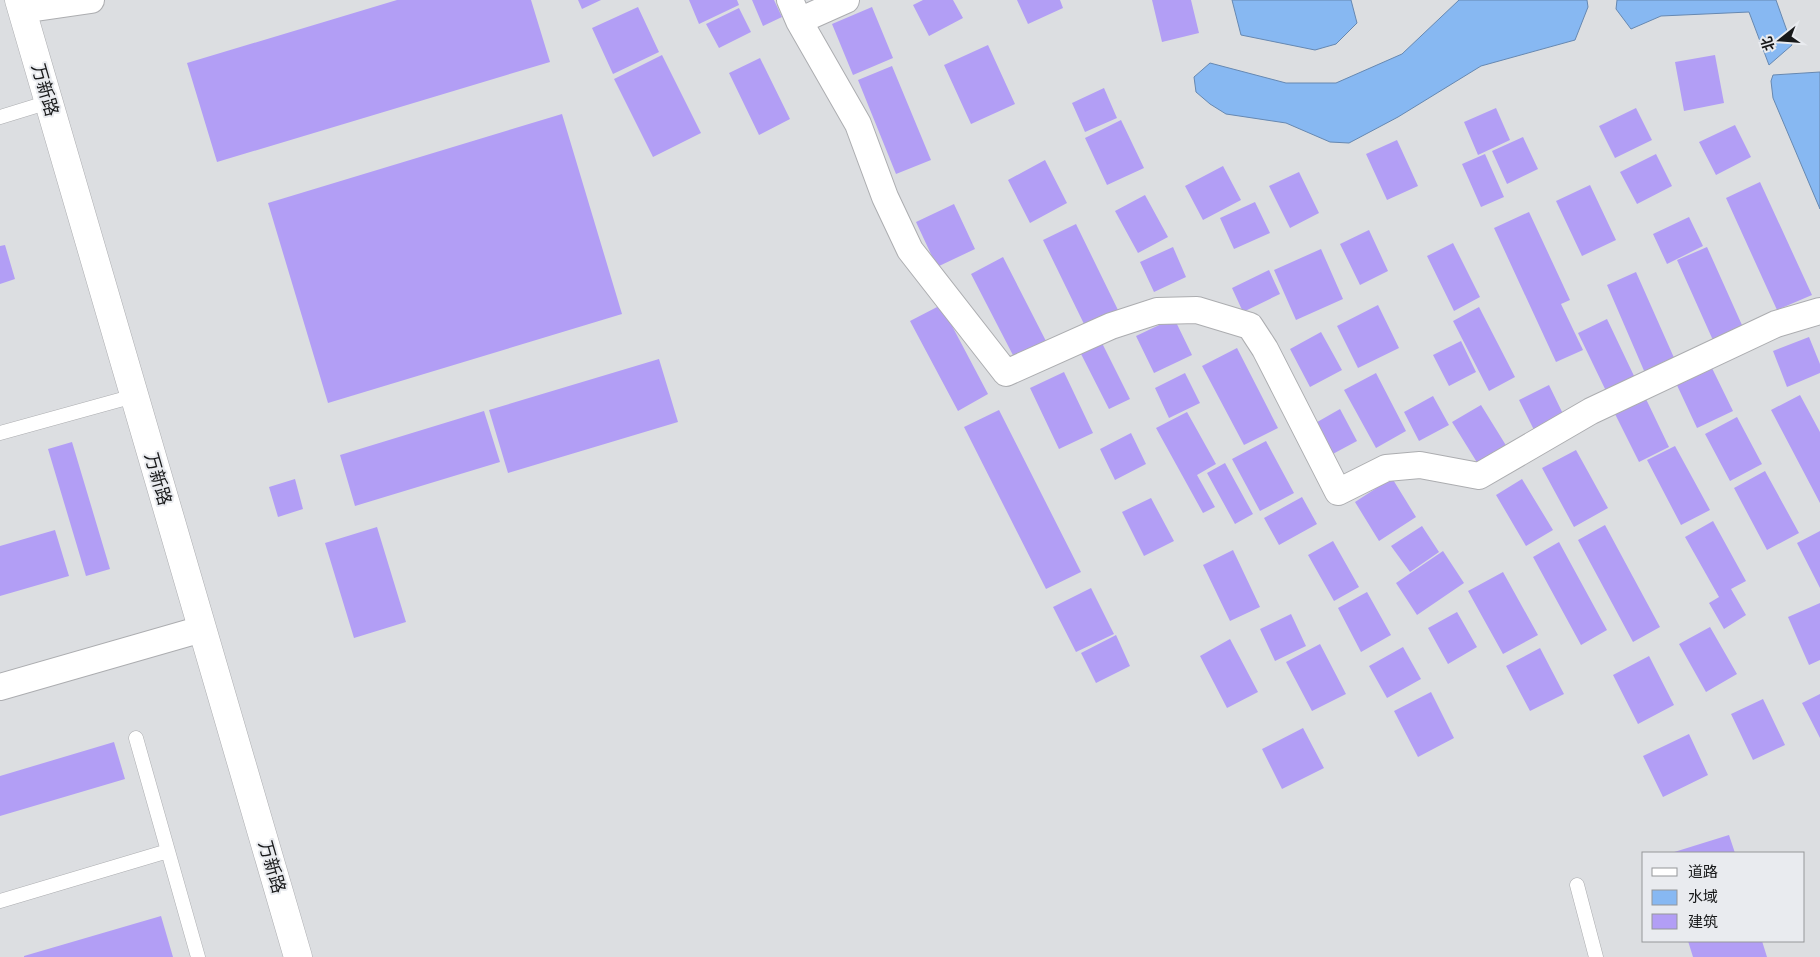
<svg xmlns="http://www.w3.org/2000/svg" width="1820" height="957" viewBox="0 0 1820 957" font-family="'Work Sans','Noto Sans SC',sans-serif">
<style>
.water{fill:#87b8f2;stroke:#6688b1}
.building{fill:#b29ef5}
.lines{fill:none;stroke-linecap:round;stroke-linejoin:round}
.service-casing{stroke:#acadb0;stroke-width:15}
.minor-casing{stroke:#acadb0;stroke-width:28}
.tertiary-casing{stroke:#acadb0;stroke-width:29}
.service{stroke:#fff;stroke-width:14}
.minor{stroke:#fff;stroke-width:26}
.tertiary{stroke:#fff;stroke-width:28}
.labels{text-anchor:middle;stroke-width:4;stroke-linejoin:round;paint-order:stroke}
.street-label{font-size:18px;fill:#18191a;stroke:#e9ebef}
</style>
<rect width="100%" height="100%" fill="#dcdee1"/>
<path class="water" d="M1232,0H1351L1357,23L1336,44L1315,50L1241,35Z
M1459,0H1587L1588,7L1575,40L1481,66L1398,117L1349,143L1330,142L1286,123L1226,114L1210,104L1196,92L1194,77L1210,63L1286,83H1336L1402,54Z
M1617,0H1776L1792,45L1769,65L1749,12L1661,16L1631,29L1616,9Z
M1820,72V209L1773,98L1771,81L1773,75Z"/>
<path class="building" d="M397,0H531L550,62L217,162L187,63Z
M578,0H601L582,9Z
M689,0H737L739,5L699,24Z
M752,0H774L782,17L763,26Z
M923,0H953L963,18L929,36L913,5Z
M1017,0H1060L1063,8L1028,24Z
M1152,0H1191L1199,33L1162,42Z
M638,7L659,52L613,74L592,28Z
M872,7L893,58L853,75L832,24Z
M739,8L751,32L719,48L706,24Z
M988,45L1015,104L971,124L944,65Z
M662,55L701,133L653,157L614,79Z
M1715,55L1724,103L1684,111L1675,62Z
M760,58L790,119L759,135L729,73Z
M892,66L931,160L896,174L858,80Z
M1104,88L1117,118L1085,132L1072,103Z
M1496,108L1510,140L1478,155L1464,122Z
M1636,108L1652,140L1615,158L1599,126Z
M562,114L622,314L328,403L268,203Z
M1121,120L1144,168L1107,185L1085,138Z
M1735,125L1751,157L1716,175L1699,142Z
M1523,137L1538,169L1507,184L1492,151Z
M1397,140L1418,186L1387,200L1366,154Z
M1485,154L1504,197L1481,207L1462,164Z
M1656,154L1672,186L1637,204L1620,172Z
M1045,160L1067,203L1030,223L1008,180Z
M1223,166L1241,200L1203,220L1185,186Z
M1299,172L1319,213L1290,228L1269,186Z
M1760,182L1812,295L1777,310L1726,198Z
M1590,185L1616,240L1582,256L1556,201Z
M1145,195L1168,237L1138,253L1115,211Z
M1255,202L1270,233L1234,249L1220,218Z
M954,204L975,249L937,267L916,222Z
M1529,212L1570,300L1561,304L1583,350L1556,362L1494,228Z
M1689,217L1703,246L1667,264L1653,234Z
M1076,224L1118,310L1085,326L1043,240Z
M1369,230L1388,271L1360,285L1340,244Z
M1453,243L1480,297L1454,311L1427,256Z
M5,245L15,279L0,284V246Z
M1173,247L1186,277L1154,292L1140,262Z
M1707,247L1746,334L1716,347L1677,260Z
M1321,249L1343,299L1296,320L1274,270Z
M1003,257L1048,345L1016,361L971,274Z
M1269,270L1280,294L1243,312L1232,288Z
M1636,272L1675,360L1645,373L1607,285Z
M941,305L988,394L958,411L910,321Z
M1378,305L1399,348L1358,368L1337,326Z
M1479,307L1515,377L1489,391L1453,321Z
M1174,318L1192,355L1154,373L1136,336Z
M1607,319L1635,378L1606,391L1578,333Z
M1321,332L1342,370L1310,387L1290,349Z
M1809,337L1820,364V373L1787,387L1773,351Z
M1101,341L1130,399L1109,409L1080,352Z
M1461,341L1476,372L1449,386L1433,355Z
M1237,348L1278,428L1244,445L1202,366Z
M659,359L678,422L508,473L489,410Z
M1710,364L1733,411L1697,428L1675,381Z
M1064,372L1093,433L1059,449L1030,388Z
M1185,373L1200,403L1169,418L1155,388Z
M1376,373L1406,431L1376,448L1344,390Z
M1549,385L1565,418L1536,434L1519,400Z
M1800,395L1820,432V503L1771,410Z
M1433,396L1449,425L1419,441L1404,412Z
M1646,399L1669,447L1639,462L1615,414Z
M1481,405L1507,447L1478,464L1452,422Z
M1340,409L1357,441L1329,456L1312,425Z
M999,410L1081,572L1046,589L964,427Z
M484,411L500,462L355,506L340,455Z
M1187,412L1216,464L1197,475L1215,507L1203,513L1156,428Z
M1737,417L1762,464L1730,481L1705,434Z
M1131,433L1146,464L1115,480L1100,449Z
M1266,441L1294,493L1260,511L1232,459Z
M72,442L110,569L86,576L48,449Z
M1675,446L1710,510L1681,525L1647,460Z
M1576,450L1608,508L1574,527L1542,468Z
M1225,463L1253,514L1235,524L1207,473Z
M1765,471L1799,533L1767,550L1734,488Z
M1392,478L1416,517L1379,541L1355,502Z
M295,479L303,509L278,517L269,487Z
M1522,479L1553,530L1526,546L1496,495Z
M1302,497L1317,524L1279,545L1264,518Z
M1151,498L1174,541L1144,556L1122,512Z
M1713,521L1746,581L1731,589L1746,615L1724,629L1709,603L1719,597L1685,537Z
M1605,525L1660,627L1633,642L1578,540Z
M1422,526L1439,552L1410,572L1391,546Z
M377,527L406,622L354,638L325,543Z
M55,530L69,576L0,596V546Z
M1820,531V588L1797,543Z
M1333,541L1359,587L1334,601L1308,555Z
M1559,542L1607,630L1581,645L1533,557Z
M1233,550L1260,607L1230,621L1203,565Z
M1443,551L1464,583L1417,615L1396,583Z
M1503,572L1538,635L1503,654L1468,591Z
M1091,588L1114,634L1076,652L1053,607Z
M1367,592L1391,635L1361,652L1338,608Z
M1820,603V660L1809,665L1788,617Z
M1457,612L1477,647L1448,664L1428,628Z
M1291,614L1306,646L1275,661L1260,629Z
M1710,627L1737,674L1706,692L1679,644Z
M1116,635L1130,666L1096,683L1081,653Z
M1230,639L1258,692L1227,708L1200,656Z
M1320,644L1346,694L1312,711L1286,662Z
M1403,647L1421,679L1387,698L1369,666Z
M1540,648L1564,694L1530,711L1506,666Z
M1649,656L1674,705L1638,724L1613,675Z
M1431,692L1454,738L1418,757L1394,711Z
M1820,694V738L1802,703Z
M1763,699L1785,745L1753,760L1731,714Z
M1303,728L1324,768L1282,789L1262,749Z
M1689,734L1708,775L1663,797L1643,756Z
M114,742L125,779L0,816V776Z
M1729,835L1735,853H1671Z
M161,916L173,957H24V956Z
M1688,941H1762L1767,957H1693Z"/>
<g class="lines">
<g class="service-casing">
<path id="service" d="M0,117L49,102
M0,433L134,396
M136,738L198,957
M1577,885L1596,957
M0,901L168,851"/>
</g>
<g class="minor-casing">
<path id="minor" d="M790,0L799,21L858,124L885,197L910,250L1006,373L1111,326L1157,311L1197,310L1250,326L1265,349L1338,492L1386,468L1420,465L1479,476L1591,411L1776,324L1820,311
M22,10L91,0
M799,21L846,0
M0,687L202,629"/>
</g>
<g class="tertiary-casing">
<path id="tertiary" d="M19,0L298,957"/>
</g>
<use href="#service" class="service"/>
<use href="#minor" class="minor"/>
<use href="#tertiary" class="tertiary"/>
</g>
<g class="labels">
<g class="street-label">
<text transform="translate(45 90) rotate(74)" y="6">万新路</text>
<text transform="translate(158 479) rotate(74)" y="6">万新路</text>
<text transform="translate(272 867) rotate(74)" y="6">万新路</text>
</g>
</g>
<rect x="1642" y="852" width="162" height="90" fill="#e9ebef" stroke="#95979a"/>
<rect x="1652" y="868" width="25" height="8" fill="#ffffff" stroke="#95979a"/>
<text x="1688" y="877" font-size="15" fill="#18191a">道路</text>
<rect x="1652" y="890" width="25" height="15" fill="#87b8f2" stroke="#95979a"/>
<text x="1688" y="902" font-size="15" fill="#18191a">水域</text>
<rect x="1652" y="914" width="25" height="15" fill="#b29ef5" stroke="#95979a"/>
<text x="1688" y="927" font-size="15" fill="#18191a">建筑</text>
<g transform="translate(1780 40) rotate(253)" stroke="#e9ebef" stroke-width="4" paint-order="stroke">
<path d="M0-4L9 19L0 12L-9 19Z" fill="#18191a"/>
<text y="-8" font-size="14" font-weight="bold" text-anchor="middle" fill="#18191a">北</text>
</g>
</svg>
